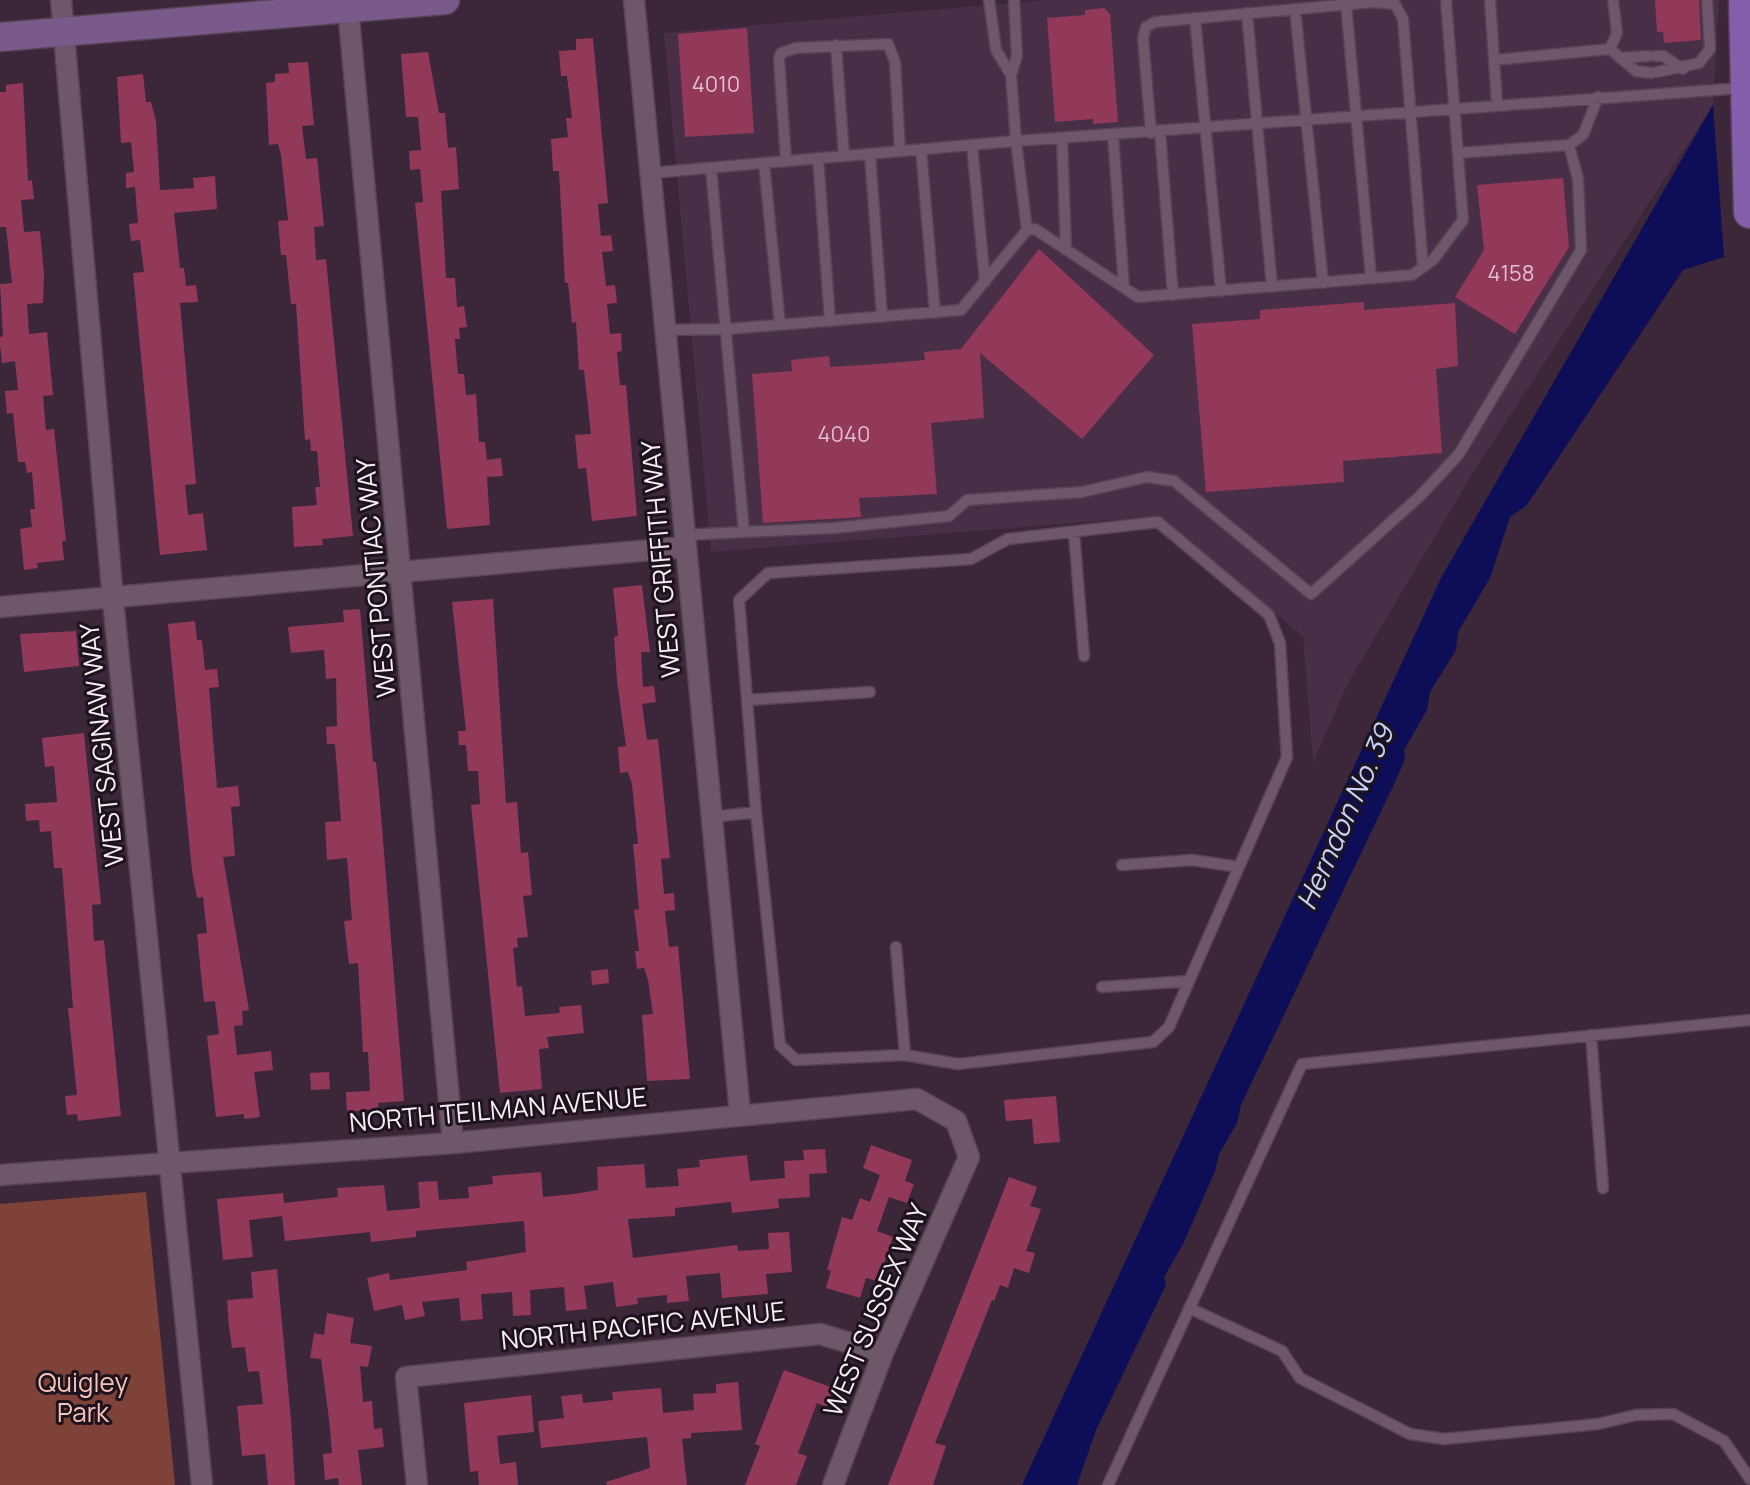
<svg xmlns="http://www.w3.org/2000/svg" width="1750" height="1485" viewBox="0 0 1750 1485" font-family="Manrope,sans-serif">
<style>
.built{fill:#492e47}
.green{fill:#7f4239}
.water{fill:#0d0e57}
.building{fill:#92395a}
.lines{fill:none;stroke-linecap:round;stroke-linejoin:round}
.lane-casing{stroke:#564455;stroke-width:13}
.street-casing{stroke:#564455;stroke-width:23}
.secondary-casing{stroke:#564455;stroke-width:31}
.primary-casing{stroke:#564455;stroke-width:35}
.lane{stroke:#6e566b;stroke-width:10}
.street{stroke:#6e566b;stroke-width:20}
.secondary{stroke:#795a8b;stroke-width:28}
.primary{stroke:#845eab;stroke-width:32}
.labels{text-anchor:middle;stroke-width:6;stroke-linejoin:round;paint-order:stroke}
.number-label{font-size:22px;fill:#e0bfd0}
.street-label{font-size:26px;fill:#faecf8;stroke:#1d131c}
.park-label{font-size:26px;fill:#f6c2b9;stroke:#1d131c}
.water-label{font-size:28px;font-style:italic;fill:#c4d2fd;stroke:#1d131c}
</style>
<rect width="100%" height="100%" fill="#3c263a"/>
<path class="built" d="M1048,0H1719L1713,105L1472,474L1348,683L1313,763L1303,637L1161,516L711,552L664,33Z"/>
<path class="green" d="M146,1192L175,1485H0V1204Z"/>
<path class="water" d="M1713,105L1724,257L1683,270L1527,505L1510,517L1490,578L1458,632L1456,650L1430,692L1427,710L1404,750L1405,759L1395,782L1241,1105L1237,1123L1219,1154L1215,1171L1183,1244L1164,1277L1166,1285L1096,1430L1077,1485H1022L1441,578Z"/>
<path class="building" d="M1655,0H1699L1701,40L1664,43L1663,32H1657Z
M1104,8L1110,14L1118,122L1093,124V119L1055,122L1047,18L1085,15V10Z
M747,28L754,133L685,137L678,34Z
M593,38L608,203L598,204L601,236L611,235L613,251L602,252L606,286L615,285L617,303L607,304L610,334L621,333L622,351L617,352L620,385H626L637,516L592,521L586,468L578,469L575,435L591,434L584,370H579L576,322L572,323L568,283H565L559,171H553L551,139L568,137L566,118H572L567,76H561L559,51L576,50V39Z
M428,52L439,113H445L448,148L456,147L459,189L441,191L446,278H455L457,307L464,306L467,327L459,328L460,339H455L458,374H464L466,395L476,394L479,442H485L487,460L501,458L503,476L487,477L490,525L447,529L415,203L423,202L420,169L410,170L409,151L421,150L418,117H406L401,54Z
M308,62L314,125L302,126L306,159L317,158L324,226L314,227L316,260L326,259L353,536L322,539L323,545L294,547L292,507L317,505L315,487H320L317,451H311L310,439L305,440L296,304H291L286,255H281L278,221L288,220L281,155L278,144L269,145L266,83L275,82V74L289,73L288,63Z
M143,74L146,102H151L156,121L160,190L194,188L193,178L215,176L217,209L174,213L180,268H184L186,286L196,285L198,302L180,303L196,484L185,485L188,515L203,513L207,550L160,555L133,273L144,272L140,240L131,241L129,224L138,223L135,187L126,188V173L134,172L131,142L121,143L117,77Z
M23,83L28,181L32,180L34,199L21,200L24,232L40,231L44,273L43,303L27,304L29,334L47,332L53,395L43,396L46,430L54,429L66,541H62L64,560L37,563L38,568L24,570L20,529L32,527L30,509H35L32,472L27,473L25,462H18L13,413L7,414L5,391L18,390L15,361L2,363L0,345V337L3,336L0,284L12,283L6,227H0V92H6V85Z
M1563,178L1569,247L1515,334L1455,297L1484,250L1477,185Z
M1039,249L1154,355L1082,439L980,353L984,418L931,423L937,494L859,498L861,517L763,523L752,374L792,371L791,360L829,356L830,367L879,364L925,360L924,352L961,349Z
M1364,302V310L1455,303L1458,366L1436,369L1442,453L1343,461L1344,482L1206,492L1192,324L1260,319V310Z
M642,585L650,652H641L643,687L654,686L656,702L642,704L647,740L658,739L670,858L661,859L664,894L674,893L675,910L665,911L669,947L678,946L690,1079L647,1081L642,1015L653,1014L648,980L644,968L637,969L635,951H639L634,910L639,909L633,844H638L632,784L628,772L620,773L618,747L626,746L617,681L614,637L618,636L613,588Z
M493,599L506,803L517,802L521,853L528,852L532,895L523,896L528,937L517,938L518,947L513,948L517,987L522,986L525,1016L560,1013L559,1007L581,1005L584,1033L547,1037L549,1048L539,1049L542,1089L500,1093L471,805L480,804L478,771H468L466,745H459L458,731H466L452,602Z
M360,609L373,762H376L380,803L404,1101L378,1103L379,1109L347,1112L346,1092L370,1091L368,1052H363L358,963L349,964L344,921L352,920L347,858L327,860L325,822L341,821L335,744H327L326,727L337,726L336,678L326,679L324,650L291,653L288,627L344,622L343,610Z
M195,621L197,640H202L205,670L217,669L219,687L209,688L217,788L238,786L240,806L231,807L235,856L223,857L249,1010L242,1011L243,1025L234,1026L237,1055L271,1051L273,1070L254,1072L260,1117L244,1119V1114L216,1117L207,1036L219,1034L215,1001L204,1002L202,984L197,934L207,933L203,897L197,898L192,871L168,624Z
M76,631L79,666L24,672L20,634Z
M84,733L101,904L92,905L94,941L104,940L121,1116L78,1121L77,1114L67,1115L65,1096L77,1095L68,1008H73L62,868H54L51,831L40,832L39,820L26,821L25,804L57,802L54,766L45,767L42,738Z
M608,969L609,983L592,985L591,971Z
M329,1072L330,1089L311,1090L310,1073Z
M1056,1096L1060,1142L1034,1144L1032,1119L1006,1121L1004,1100Z
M871,1145L912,1160L905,1181L914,1184L907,1203L889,1197L877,1231L893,1237L878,1281L866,1278L860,1298L826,1288L831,1271L827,1270L842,1217L852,1220L860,1198L870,1202L880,1175L863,1168Z
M825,1149L827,1173L809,1174L810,1197L778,1199L779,1208L732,1213L731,1202L675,1208V1216L628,1219L633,1258L737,1245L738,1251L769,1249L768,1233L789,1232L792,1272L766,1274L768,1294L722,1298L720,1273L686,1276L689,1301L667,1303V1295L637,1298L638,1304L616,1307L613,1282L584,1286L587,1309L566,1311L564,1287L530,1290L531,1315L513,1316L512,1292L481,1294L483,1319L461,1321L459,1298L422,1302L425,1316L405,1320L402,1305L374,1311L367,1278L389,1273L390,1280L467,1270L466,1262L526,1252L524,1221L416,1231V1237L371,1242L370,1232L285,1241L282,1216L249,1220L253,1257L223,1260L217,1199L283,1193L284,1203L338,1197L337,1188L384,1185L387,1211L420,1208L418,1182L437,1181L439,1200L469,1198L468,1187L493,1184L492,1176L541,1172L543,1197L574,1194L598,1190L597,1167L644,1164L646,1188L679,1186L677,1169L700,1167L699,1160L747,1155L750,1181L785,1178L784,1161L804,1160L803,1150Z
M1009,1177L1037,1187L1030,1206L1041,1209L1026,1251L1035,1253L1029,1273L1014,1268L1008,1288L1000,1285L994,1301L992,1300L935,1443L946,1446L933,1485H888Z
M277,1269L291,1420L295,1485H268L265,1454L242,1456L237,1406L263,1404L259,1371L248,1372L245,1347L232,1348L229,1327L227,1300L253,1298L251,1272Z
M327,1313L354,1318L350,1343L372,1346L368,1367L360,1366L363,1402L372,1401L374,1429L382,1428L384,1447L358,1450L362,1485H339L338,1478L325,1480L323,1454L332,1453L329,1419L321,1359L310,1358L314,1333L324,1335Z
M784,1370L833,1388L827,1407L817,1403L798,1453L807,1456L796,1485H745L760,1446L755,1444Z
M738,1382L742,1430L691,1433V1438L682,1439L687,1485H607L606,1482L650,1468L647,1437L541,1448L538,1421L564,1418L561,1396L582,1394L583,1403L613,1400L612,1392L661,1388L663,1413L694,1410L693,1394L716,1393V1384Z
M531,1395L534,1432L497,1436L500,1464L516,1462L518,1485H479L478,1471L470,1472L464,1403Z"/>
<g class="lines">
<g class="lane-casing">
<path id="lane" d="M989,0L996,50L1011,75
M1490,0L1497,104
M1346,4L1371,278
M1295,9L1323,283
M1247,13L1272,287
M1195,18L1221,291
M836,45L844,156
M1610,49L1636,71L1651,73
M1655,56H1663L1683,69
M1620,58L1648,56
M1494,60L1610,49L1617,33L1613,0
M1657,72L1699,63L1710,49L1707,0
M1160,132L1173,295
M1151,133L1143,38L1146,27L1155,22L1374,2L1395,4L1403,19L1423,267
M1113,135L1124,288
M1062,138L1066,250
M972,145L985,282
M921,149L935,313
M1458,153L1569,145L1583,135L1598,97
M870,154L882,317
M818,158L830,321
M786,161L779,59L781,53L796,48L888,44L895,62L900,151
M764,163L780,325
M651,173L1016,141L1011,75L1017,56L1014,0
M1027,230L1016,141L1742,88
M665,330L728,329L961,310L1027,230L1035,229L1138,297L1412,275L1433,260L1463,220L1446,0
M744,532L834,528L949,516L967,500L1082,492L1147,477L1174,481L1311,594L1420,496L1459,454L1581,250L1578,179L1569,145
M1074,532L1084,656
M685,535L744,532L711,168
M747,700L870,692
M711,817L756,812L780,1045L796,1060L905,1055L958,1064L1153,1042L1169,1027L1287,757L1280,643L1269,615L1158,522L1008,539L971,559L768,573L739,600L756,812
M1122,865L1192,860L1239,867
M896,947L905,1055
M1102,987L1189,981
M1591,1035L1603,1188
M1189,1308L1282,1351L1300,1378L1410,1434L1444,1439L1598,1424L1636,1415L1673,1414L1724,1441L1750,1479
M1108,1485L1302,1064L1750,1020"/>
</g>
<g class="street-casing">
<path id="street" d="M61,0L113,600L202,1485
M634,0L740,1113
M348,8L453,1143
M0,607L686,547
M0,1175L453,1143L917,1099L956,1121L969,1157L883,1353L833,1485
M417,1485L406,1377L820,1334L883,1353"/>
</g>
<g class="secondary-casing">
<path id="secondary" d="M0,37L445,0"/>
</g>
<g class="primary-casing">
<path id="primary" d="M1745,0L1750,212"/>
</g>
<use href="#lane" class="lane"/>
<use href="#street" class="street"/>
<use href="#secondary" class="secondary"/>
<use href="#primary" class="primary"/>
</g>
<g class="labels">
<g class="number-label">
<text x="716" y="92">4010</text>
<text x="1511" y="281">4158</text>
<text x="844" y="442">4040</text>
</g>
<g class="street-label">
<text transform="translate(661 559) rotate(-95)" y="9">WEST GRIFFITH WAY</text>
<text transform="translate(376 578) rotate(-95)" y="9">WEST PONTIAC WAY</text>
<text transform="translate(102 745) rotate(-96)" y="9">WEST SAGINAW WAY</text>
<text transform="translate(498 1110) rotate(-5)" y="9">NORTH TEILMAN AVENUE</text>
<text transform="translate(876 1310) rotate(-67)" y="9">WEST SUSSEX WAY</text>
<text transform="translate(643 1326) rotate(-6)" y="9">NORTH PACIFIC AVENUE</text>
</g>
<g class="park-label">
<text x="83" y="1392">Quigley<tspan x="83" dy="30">Park</tspan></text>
</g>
<g class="water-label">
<text transform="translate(1345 817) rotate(-66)" y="10">Herndon No. 39</text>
</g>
</g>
</svg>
